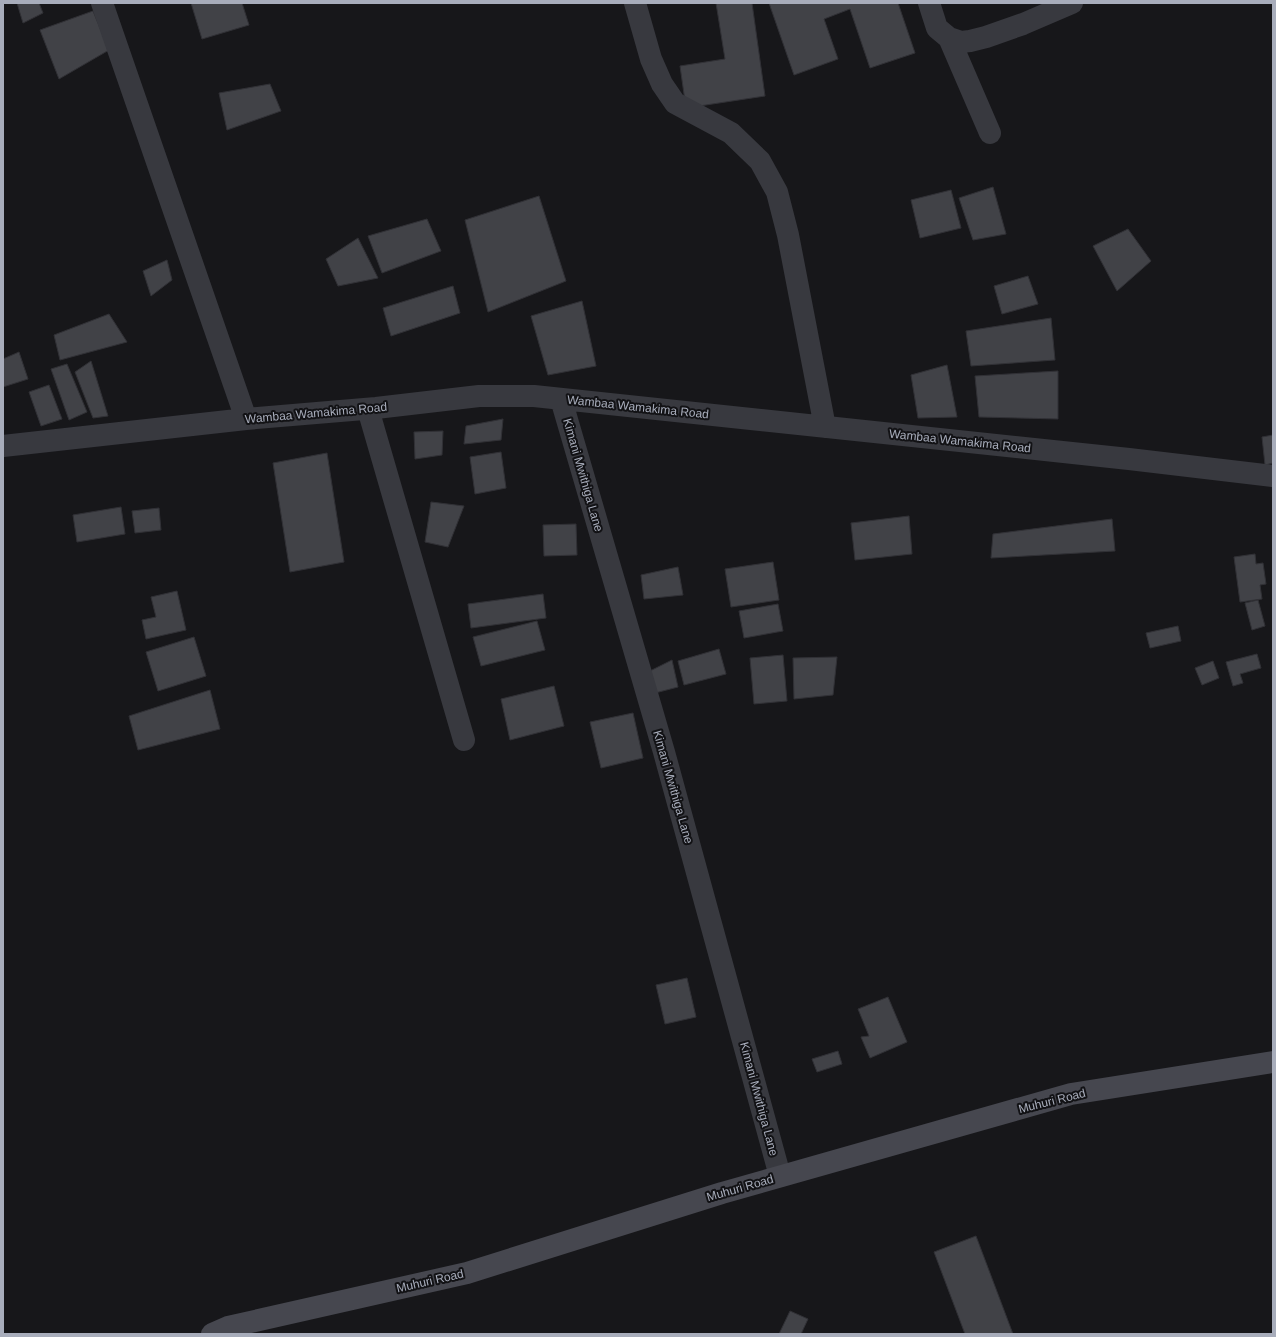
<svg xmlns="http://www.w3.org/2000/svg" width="1276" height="1337" viewBox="0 0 1276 1337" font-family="Arial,sans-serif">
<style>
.building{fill:#414247;stroke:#313136}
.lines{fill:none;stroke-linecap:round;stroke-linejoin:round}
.street{stroke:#38393f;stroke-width:22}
.secondary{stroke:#46474f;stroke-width:22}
.labels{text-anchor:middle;stroke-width:4;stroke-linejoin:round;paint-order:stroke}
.street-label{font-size:12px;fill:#a8adbb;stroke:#121215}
</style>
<rect width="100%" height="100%" fill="#17171a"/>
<path class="building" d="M17,3H39L43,13L23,23Z
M191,3H242L249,25L202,39Z
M716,3H752L765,96L686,108L680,66L725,59Z
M769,3H898L915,53L870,68L850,9L824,19L838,59L794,75Z
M93,11L109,50L59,79L40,30Z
M270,84L281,111L227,130L219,93Z
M993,187L1006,234L973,240L959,198Z
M951,190L961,228L920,238L911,200Z
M539,196L566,281L488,312L465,220Z
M427,219L441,251L382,273L368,236Z
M1128,229L1151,261L1117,291L1093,246Z
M358,238L378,278L338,286L326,259Z
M167,260L172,280L151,296L143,271Z
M1028,276L1038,304L1002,314L994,286Z
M453,286L460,313L391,336L383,308Z
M582,301L596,366L548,375L531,316Z
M109,314L127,342L60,360L54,335Z
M1051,318L1055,360L971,366L966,331Z
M19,352L28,379L3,387V359Z
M91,361L108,416L93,418L75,372Z
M67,364L87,412L69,420L51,369Z
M947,365L957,417L918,418L911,375Z
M1058,371V419L979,417L975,376Z
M49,385L62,419L41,426L29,392Z
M503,419L501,440L464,444L466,426Z
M443,431L442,455L415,459L414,432Z
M1273,435V463L1265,465L1262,437Z
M501,452L506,488L475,494L470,457Z
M327,453L344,562L290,572L273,463Z
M431,502L464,506L448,547L425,542Z
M121,507L125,534L77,542L73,515Z
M159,508L161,530L135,533L132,511Z
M909,516L912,554L855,560L851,523Z
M1112,519L1115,551L991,558L993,534Z
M576,524L577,555L544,556L543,525Z
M1255,554L1256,564L1263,563L1266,584L1260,585L1262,599L1240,602L1234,557Z
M773,562L779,600L731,607L725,569Z
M678,567L683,595L644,599L641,575Z
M177,591L186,630L146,639L142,620L156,617L151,597Z
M543,594L546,618L471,628L468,604Z
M1258,600L1265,626L1252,630L1245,603Z
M778,604L783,631L744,638L739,611Z
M537,621L545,650L481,666L473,637Z
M1178,626L1181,641L1150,648L1146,633Z
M194,637L206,676L158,691L146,652Z
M719,649L726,674L684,685L678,661Z
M1257,654L1261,668L1240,674L1243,683L1233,686L1226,662Z
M783,655L787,701L754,704L750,658Z
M837,657L833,695L794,699L793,658Z
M672,660L678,687L655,693L650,671Z
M1213,661L1219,678L1202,685L1195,668Z
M554,686L564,726L510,740L501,699Z
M210,690L220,729L138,750L129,716Z
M633,713L643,758L601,768L590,722Z
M687,978L696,1017L665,1024L656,985Z
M888,997L907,1042L870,1058L861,1037L869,1036L858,1009Z
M838,1051L842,1064L817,1072L812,1059Z
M976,1236L1013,1334H965L934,1252Z
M790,1311L808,1319L801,1334H779Z"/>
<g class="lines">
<path class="street" d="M102,3L246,419
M635,3L651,59L662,84L675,103L731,133L760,161L777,192L788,235L825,427
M929,3L937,28L949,38L961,42L970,41L986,37L1023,24L1072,3
M949,38L990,133
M561,399L664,752L780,1176
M368,409L464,740
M3,446L246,419L376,408L479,396H534L1129,459L1273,476"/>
<path class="secondary" d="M212,1334L228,1327L467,1273L722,1193L1071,1094L1273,1062"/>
</g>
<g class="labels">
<g class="street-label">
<text transform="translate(638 407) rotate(6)" y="4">Wambaa Wamakima Road</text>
<text transform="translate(316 413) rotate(-5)" y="4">Wambaa Wamakima Road</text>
<text transform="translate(960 441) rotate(6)" y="4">Wambaa Wamakima Road</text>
<text transform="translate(583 475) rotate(74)" y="4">Kimani Mwithiga Lane</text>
<text transform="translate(673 787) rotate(74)" y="4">Kimani Mwithiga Lane</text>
<text transform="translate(759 1099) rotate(75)" y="4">Kimani Mwithiga Lane</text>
<text transform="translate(1052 1101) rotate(-14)" y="4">Muhuri Road</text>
<text transform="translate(740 1188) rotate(-16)" y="4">Muhuri Road</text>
<text transform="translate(430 1281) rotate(-13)" y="4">Muhuri Road</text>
</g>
</g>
<rect width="1276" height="1337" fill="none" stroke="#a8adbb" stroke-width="8"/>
</svg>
